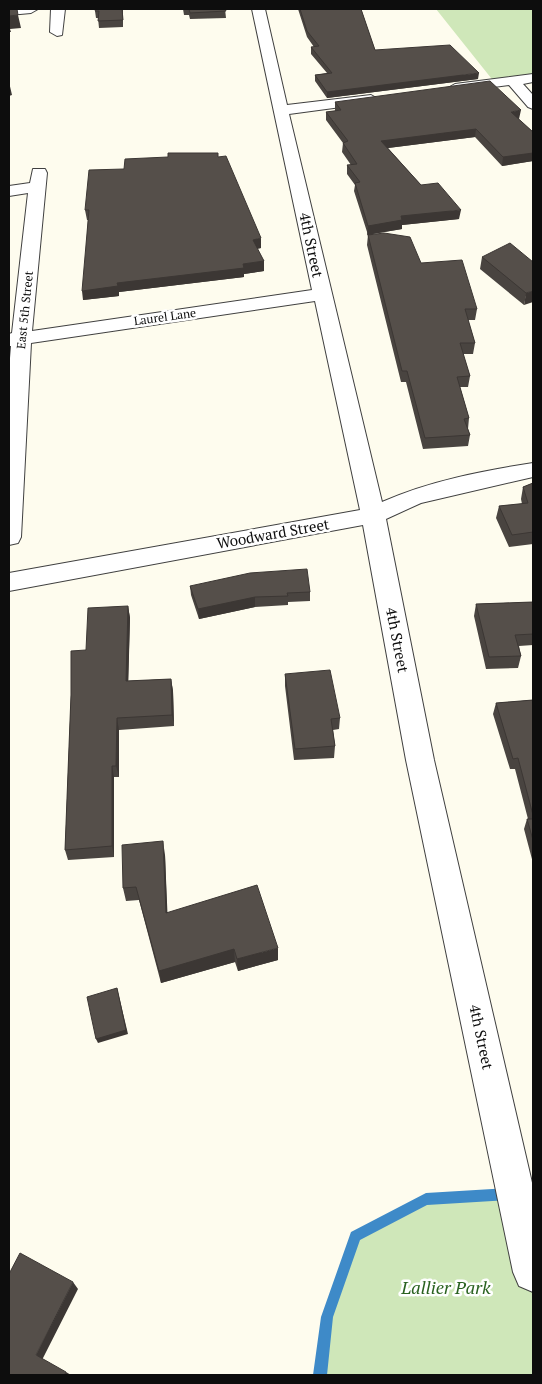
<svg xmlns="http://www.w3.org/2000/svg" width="542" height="1384" viewBox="0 0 542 1384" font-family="'PT Serif',serif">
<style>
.green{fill:#cfe7b9}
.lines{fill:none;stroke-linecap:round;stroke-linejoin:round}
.stream{fill:#3e8ac8;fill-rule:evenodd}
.minor-casing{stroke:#404040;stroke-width:2}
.minor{fill:#fff;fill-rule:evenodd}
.wall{fill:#494440}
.shaded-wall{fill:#3c3734}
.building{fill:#554f4a;stroke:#3c3734}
.labels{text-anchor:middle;stroke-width:5;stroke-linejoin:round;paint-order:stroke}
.far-street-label{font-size:12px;fill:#0d0d0d;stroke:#fff}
.street-label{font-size:15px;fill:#0d0d0d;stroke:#fff}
.near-park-label{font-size:18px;font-style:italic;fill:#2a6220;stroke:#fff}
</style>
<rect width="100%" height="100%" fill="#fefcee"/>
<path class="green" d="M436,9H533V78L495,83Z
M516,1195L533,1272V1375H320L326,1324L355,1236L426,1199Z"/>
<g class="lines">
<path class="stream" d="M509,1188L513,1190L515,1194L513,1198L509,1200L427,1205L360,1240L333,1317L327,1375H313L321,1317L351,1232L426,1193Z"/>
<g class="minor-casing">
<path id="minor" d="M9,9H38L31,13L9,15Z
M51,9H65L62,35L57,36L50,32Z
M252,9H265L287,105L371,95L378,99L371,103L289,114L382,502C429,481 482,471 533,463V477L421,503L386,519L434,760L533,1187V1292L519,1286L513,1272L406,760L363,525L9,591V573L360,510L315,301L31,343L21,537L18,543L9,545V370L11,346H9V334L12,333L28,193L9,196V186L30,183L33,169H45L47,173L32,331L312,290Z
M533,74V82L523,84L533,95V109L528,107L509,85L455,92L448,88L455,84Z"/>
</g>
<use href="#minor" class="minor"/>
</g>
<path class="wall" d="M123,9V27L99,28L98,18H96L95,11Z
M183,9H225L226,18L190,19L189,15H184Z
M298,9H361L375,50L478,79L327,98L315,81V75L327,73L311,54V47H314L307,37Z
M335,102L519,119H518L533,132V161L502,166L475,137L388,148L421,185L459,219L402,225V229L372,234L421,263L477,309L475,320H468L475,343L473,354H463L470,376L468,387H460L469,418L468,429L470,435L468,446L423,449L406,382H401L367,245L368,235L354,191L355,185L347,174V165H351L342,152L343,143L326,120V112L335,111Z
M218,157L261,248L257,249L264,261V271L244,274V277L119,292V296L83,300L88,220H87L85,210L124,169Z
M482,257L533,262L524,305L480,269Z
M533,483V544L509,547L496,518L499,506L522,504L521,499L523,487Z
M190,586L310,592V601L288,602V605L255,607L199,619L191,595Z
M533,602V645L519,646L521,656L518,668L486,669L474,616L476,604Z
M128,606L130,618L128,681L171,679L173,691L174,726L119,730V777H114V857L68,860L65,850L71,695L86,650Z
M285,674L340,718L339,729L333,730L335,746L334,758L294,760L285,686Z
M533,700V863L524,829L527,819H528L515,769H510L493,714L496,703Z
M165,855L167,912L278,960L238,971L235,962L161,983L139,900L126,901L123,888Z"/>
<path class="shaded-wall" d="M18,15L21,28L10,29L11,32H9V16Z
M479,73L478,79L327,98V92Z
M9,82L12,95L9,96Z
M521,110L519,119L509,120L511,112Z
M476,129L475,137L380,149L381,141Z
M533,153V161L502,166L503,157Z
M461,210L459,219L402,225V229L367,235L368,226L401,216Z
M261,238V248L253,249V240Z
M264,261V271L244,274V277L119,292V296L83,300L82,291L117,283Z
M533,291V302L524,305L526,293Z
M255,597V607L199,619L198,609Z
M128,606L130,618L128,693L126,681Z
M171,679L173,691L174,726L172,715Z
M117,718L119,730V777L116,766Z
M112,766L114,777V857L112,846Z
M163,841L165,855L168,926L166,913Z
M278,948V960L238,971L237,959Z
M234,949L235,962L161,983L159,971Z
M117,988L128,1034L98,1043L96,1039Z
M73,1282L78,1289L42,1360L36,1355Z
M66,1372L71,1375H64Z"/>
<path class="building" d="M9,9H17L18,15L9,16Z
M96,9H122L123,20L98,21L99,11H95Z
M189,9H225L226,11L190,13Z
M300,9H361L375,50L450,45L479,73L327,92L315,75L332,73L311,47L319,46L307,31Z
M490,81L521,110L511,112L533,132V153L503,157L476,129L381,141L421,185L438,183L461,210L401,216L402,220L368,226L355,183L360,182L347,165L357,164L343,143L348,141L326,112L341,110L335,102Z
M168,153H218V157L226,156L261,238L253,240L264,261L243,264L244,268L117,283L118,286L82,291L89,210H85L89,170L124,169L125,159L168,157Z
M384,233L410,237L421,263L462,260L477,309H465L475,343H460L470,376L457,377L469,418L464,419L470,435L425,438L407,371H402L368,235Z
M510,243L533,262V291L526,293L482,257Z
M533,483V532L512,535L499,506L528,503L523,487Z
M307,569L310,592L287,593L288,596L255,597L198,609L190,586L250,573Z
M533,602V634L515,635L521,656L489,657L476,604Z
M128,606L126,681L171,679L172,715L117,718L116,766H112V846L65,850L71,695V651L86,650L88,608Z
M330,670L340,718L331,719L335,746L295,749L285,674Z
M533,700V815L518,758L513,759L496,703Z
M527,819H533V840Z
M163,841L166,913L257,885L278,948L237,959L234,949L159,971L136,887L123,888L122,845Z
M117,988L126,1030L96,1039L87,997Z
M20,1253L73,1282L36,1355L66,1372L64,1375H9V1274Z"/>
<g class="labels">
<g class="far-street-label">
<text transform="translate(25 310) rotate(-84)" y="4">East 5th Street</text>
<text transform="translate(165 317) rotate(-8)" y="4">Laurel Lane</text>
</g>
<g class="street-label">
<text transform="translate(311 245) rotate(78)" y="5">4th Street</text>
<text transform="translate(273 534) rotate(-10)" y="5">Woodward Street</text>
<text transform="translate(397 640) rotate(79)" y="5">4th Street</text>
<text transform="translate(481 1037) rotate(78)" y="5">4th Street</text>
</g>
<g class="near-park-label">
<text x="446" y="1294">Lallier Park</text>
</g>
</g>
<rect width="542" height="1384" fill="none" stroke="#0d0d0d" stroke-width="20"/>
</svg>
